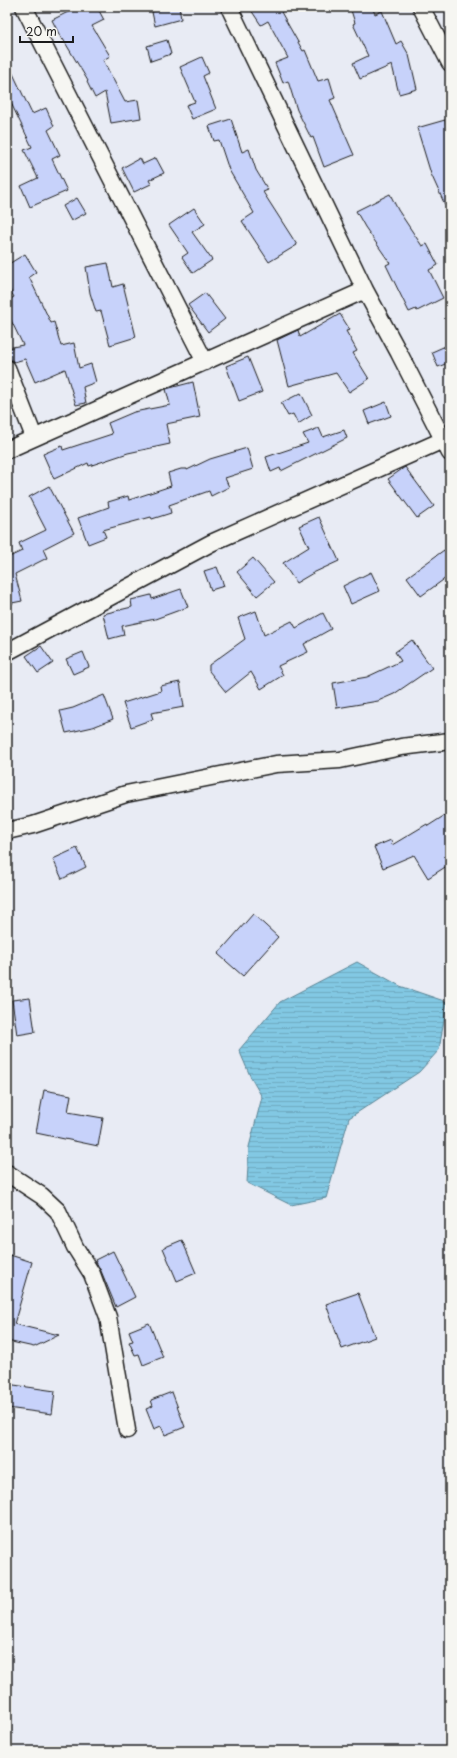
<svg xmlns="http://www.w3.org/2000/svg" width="457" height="1758" viewBox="0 0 457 1758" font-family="'Playpen Sans',sans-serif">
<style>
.water{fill:url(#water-rules);stroke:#598393}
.building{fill:#c7d2fa;stroke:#1c1c1c}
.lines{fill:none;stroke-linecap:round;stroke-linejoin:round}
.minor-casing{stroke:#1c1c1c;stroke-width:19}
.minor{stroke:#f6f6f2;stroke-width:16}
</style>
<defs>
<pattern id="water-rules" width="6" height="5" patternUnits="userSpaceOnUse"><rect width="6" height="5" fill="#82c8e3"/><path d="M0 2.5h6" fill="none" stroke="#70abc2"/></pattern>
</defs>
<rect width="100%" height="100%" fill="#e8ebf4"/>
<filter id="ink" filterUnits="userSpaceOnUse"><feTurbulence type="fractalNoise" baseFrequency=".025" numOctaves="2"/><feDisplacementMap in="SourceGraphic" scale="8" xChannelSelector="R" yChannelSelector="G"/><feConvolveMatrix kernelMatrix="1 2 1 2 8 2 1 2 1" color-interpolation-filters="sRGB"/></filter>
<g filter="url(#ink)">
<path class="water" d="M357,962L400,986L447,1002L439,1050L419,1072L349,1118L326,1198L291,1205L247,1183L249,1147L262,1097L251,1078L239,1050L280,1002Z"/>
<path class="building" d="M78,7H97L104,20L92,26L110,56L103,60L125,102L138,100L141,118L111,123L105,92L95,98L87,82L88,81L63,39L62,40L52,20Z
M171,7H179L181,19L155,26L152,12Z
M249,7H289L281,12L303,51L305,50L318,81L329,78L335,98L330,100L354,155L324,167L313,137L311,138L297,110L288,81L283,83L275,63L288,58L268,21L261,25Z
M350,7H372L375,14L382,11L396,44L401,41L409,55L417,89L399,94L392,65L360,79L353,63L368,56L353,24L355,23Z
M167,40L171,54L151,61L147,46Z
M202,57L209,73L203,76L216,109L192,119L186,105L195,102L180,67Z
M7,61L32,114L46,108L54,126L48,130L60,155L52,159L67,191L30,207L21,186L38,178L24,150L32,147L11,103L7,105Z
M231,119L242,152L249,149L256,170L268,190L263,192L297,245L269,262L242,221L254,213L229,170L219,140L214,141L209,126Z
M445,120L450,138V216L431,174L417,128Z
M140,158L143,164L156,158L164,173L149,180L151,184L134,192L122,168Z
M390,194L398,210L422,246L427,244L438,265L429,270L443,298L417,311L416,309L409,312L386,265L390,263L365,227L356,211Z
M77,198L86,213L71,221L63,206Z
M194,208L205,224L192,232L212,260L193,273L182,257L188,253L169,225Z
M25,254L36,272L29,277L51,323L54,322L61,346L74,343L79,368L91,364L96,382L83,387L86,403L76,405L65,369L35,382L25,359L14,362L8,359L7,348L23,345L7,312V301L14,297L7,285V265Z
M108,263L113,287L123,284L136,337L110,345L101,311L96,312L90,293L86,267Z
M205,293L225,319L208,332L188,305Z
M340,314L350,330L346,331L357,351L353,353L369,379L349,392L336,373L289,386L277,340L298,330L300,337Z
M450,344V362L438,367L432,352Z
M248,357L262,392L239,401L226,366Z
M193,382L200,417L166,424L170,444L128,453L89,466L88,463L54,479L43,454L62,446L63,450L112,434L108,423L134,412L170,405L166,389Z
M301,393L312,415L298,424L293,414L288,416L281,403Z
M386,402L391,416L369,424L364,411Z
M319,428L323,437L344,430L347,438L281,471L280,468L271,472L266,457L308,443L303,434Z
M247,448L253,469L225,478L229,487L211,496L209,491L169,505L171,513L152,519L151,517L103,530L106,537L88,544L78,518L109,507L108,502L128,496L129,500L171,486L168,473L181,469H187V470L210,459Z
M405,467L434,506L417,518L388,479Z
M49,486L74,533L43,549L47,558L15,574L22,601L7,604V558L22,551L19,543L46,530L29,497Z
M319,517L339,561L313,573L296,583L283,563L309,547L299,526Z
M444,550L450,558V575L421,596L407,577Z
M253,558L274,582L257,596L237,572Z
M217,567L224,586L211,590L204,571Z
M371,572L380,591L351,604L343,586Z
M181,589L188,607L155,619L122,626L124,635L109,639L103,614L132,607L131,600L151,595L152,599Z
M256,611L264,635L292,621L296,628L323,613L331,629L304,644L308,652L278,666L283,675L261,689L251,672L226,692L209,671V665L245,639L238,618Z
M412,640L432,668L394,694L378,701L337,708L333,683L367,677L401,661L395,652Z
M41,646L53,663L38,673L26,656Z
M83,652L89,667L73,674L66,659Z
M180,682L184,707L151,713L153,719L131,727L123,703L161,691L160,686Z
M104,695L113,719L93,727L66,733L60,711L73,708Z
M450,812V864L428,878L414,855L383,868L374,847L391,840L392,845L427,824L428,826Z
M77,848L86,867L62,879L53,859Z
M253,914L278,937L243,976L218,954Z
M30,998L35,1032L17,1035L12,1000Z
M44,1090L71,1095L68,1112L103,1118L98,1146L36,1133Z
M182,1240L196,1273L177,1281L163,1248Z
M113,1251L135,1297L116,1307L101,1271L95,1260Z
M7,1254L32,1262L14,1324L59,1335L34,1347L7,1341Z
M358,1293L375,1337L342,1349L326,1304Z
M149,1323L163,1357L143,1365L139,1354L135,1355L129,1342L133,1341L129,1331Z
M7,1384L55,1391L52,1414L7,1408Z
M172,1392L185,1427L165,1435L161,1426L154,1429L146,1409L153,1406L151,1400Z"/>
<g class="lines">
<g class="minor-casing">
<path id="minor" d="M24,7L205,362
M229,7L365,290L399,353L450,453
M421,7L450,63
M7,368L34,437
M7,450L365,290
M7,652L211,543L443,440
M7,831L33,825L126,794L276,764L340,760L401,747L450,741
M7,1173L42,1196L58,1211L75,1247L92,1274L108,1317L127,1430"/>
</g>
<use href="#minor" class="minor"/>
</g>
</g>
<rect width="457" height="1758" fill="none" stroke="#f6f6f2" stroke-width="24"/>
<rect x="12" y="12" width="433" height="1734" fill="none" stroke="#1c1c1c" stroke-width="1.5" filter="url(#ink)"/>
<path d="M20 36v6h53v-6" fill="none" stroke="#1c1c1c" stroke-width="2"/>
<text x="26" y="36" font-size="12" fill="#1c1c1c" stroke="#f6f6f2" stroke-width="3" paint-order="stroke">20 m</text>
</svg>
